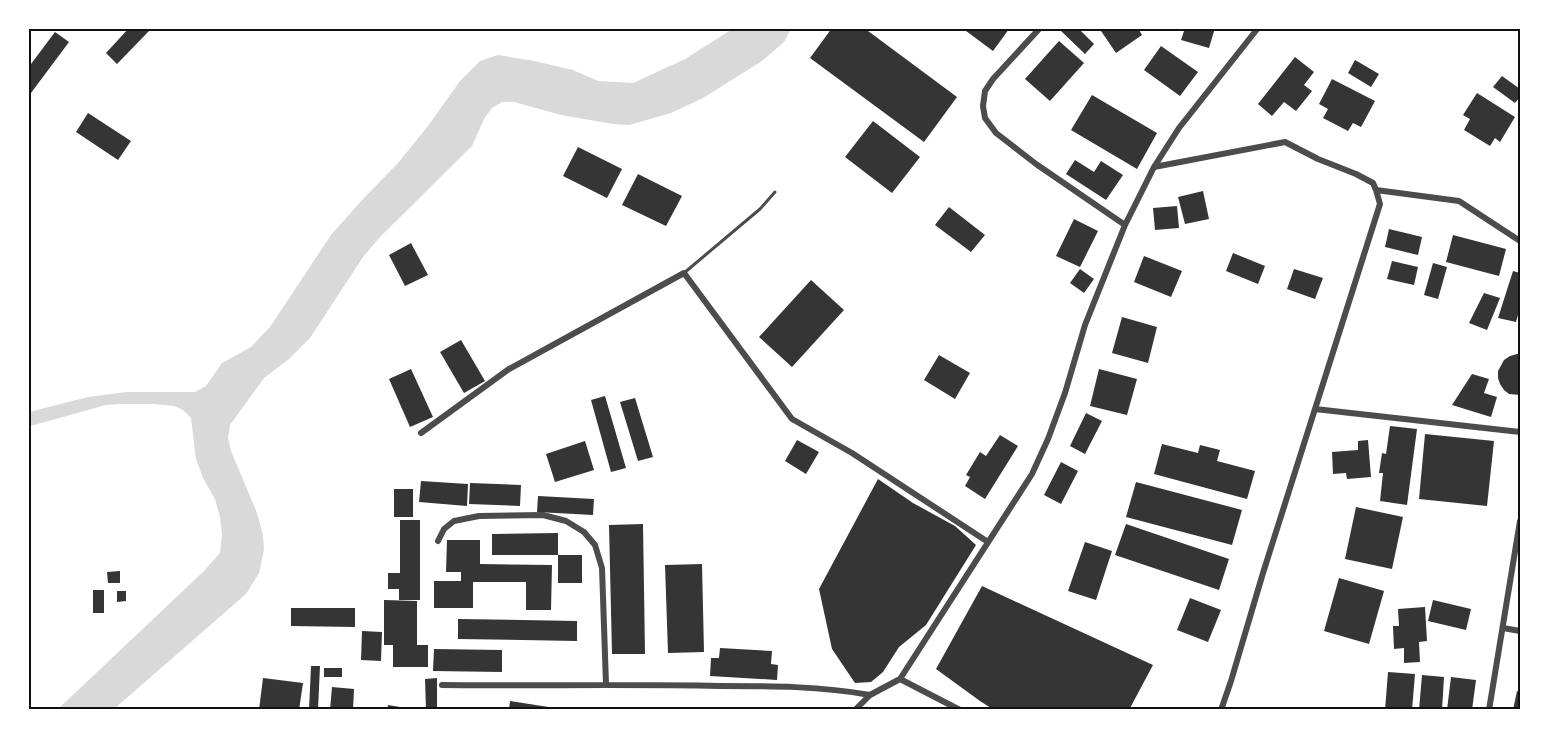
<svg xmlns="http://www.w3.org/2000/svg" width="1549" height="738" viewBox="0 0 1549 738" font-family="Montserrat,sans-serif">
<style>
.water{fill:#d9d9d9}
.building{fill:#353535}
.lines{fill:none;stroke-linecap:round;stroke-linejoin:round}
.service{stroke:#4c4c4c;stroke-width:3}
.minor{stroke:#4c4c4c;stroke-width:6}
.neatline{fill:none;stroke:#111;stroke-width:2}
</style>
<rect width="100%" height="100%" fill="#fff"/>
<path class="water" d="M734,28L791,29L784,42L762,61L703,98L671,113L629,125L613,124L561,115L514,102H502L492,108L484,119L472,146L380,237L363,257L310,338L289,359L264,378L230,425L228,438L231,451L257,513L263,535L264,550L259,573L246,594L114,709H58L204,571L220,553L222,534L220,517L215,499L203,478L196,459L191,418L183,410L174,406L153,404H118L106,405L34,425H29V412L88,397L127,392H195L206,386L222,363L251,347L270,327L331,235L364,198L398,163L428,126L460,81L480,61L498,55L534,61L573,70L598,81L633,83L685,59Z"/>
<path class="building" d="M129,28H146L149,31L117,64L106,53Z
M832,28H864L957,97L924,142L810,58Z
M962,28H1007L1009,29L993,51Z
M1061,28H1078L1094,44L1085,54L1060,30Z
M1099,28H1138L1142,35L1116,53Z
M1185,28H1215L1209,48L1181,40Z
M55,32L69,42L31,93L28,91V68Z
M1059,41L1084,63L1050,101L1025,79Z
M1161,46L1198,72L1180,96L1144,70Z
M1295,57L1314,72L1304,85L1312,91L1296,111L1284,102L1272,116L1258,104Z
M1355,60L1379,74L1371,87L1348,73Z
M1502,76L1520,89V97L1515,103L1493,87Z
M1332,79L1375,101L1361,127L1353,123L1348,131L1323,118L1328,109L1319,104Z
M1477,93L1515,117L1500,142L1495,138L1490,146L1464,130L1470,119L1463,115Z
M1092,95L1157,133L1137,169L1071,130Z
M88,113L131,141L118,160L76,132Z
M873,121L920,157L892,193L845,157Z
M578,147L622,169L607,198L563,176Z
M1075,160L1094,172L1101,161L1123,175L1106,200L1066,174Z
M638,174L682,196L666,226L622,205Z
M1203,191L1209,219L1185,224L1178,197Z
M1177,206L1179,228L1155,230L1153,208Z
M949,207L985,235L971,252L935,225Z
M1074,219L1098,231L1080,267L1056,256Z
M1389,229L1422,237L1418,255L1385,247Z
M1453,235L1506,249L1499,276L1446,262Z
M411,243L428,275L405,286L389,255Z
M1233,253L1265,266L1258,284L1226,271Z
M1144,256L1182,271L1171,297L1134,282Z
M1392,261L1418,267L1414,285L1387,279Z
M1433,263L1447,267L1438,299L1424,295Z
M1080,269L1094,279L1084,293L1070,283Z
M1294,269L1323,278L1315,299L1287,289Z
M1513,271L1520,273V308L1516,322L1498,318Z
M811,280L844,310L792,367L759,337Z
M1484,293L1500,298L1487,330L1469,323Z
M1122,317L1157,327L1148,363L1112,353Z
M461,340L485,381L464,393L440,352Z
M1517,354H1520V395L1509,394L1504,390L1500,384L1498,378V371L1504,360L1510,356Z
M939,355L970,373L955,399L924,380Z
M411,369L433,417L410,427L389,379Z
M1099,369L1137,379L1127,415L1090,406Z
M1472,374L1489,379L1484,393L1497,397L1491,417L1452,405Z
M605,396L626,468L611,472L591,400Z
M635,398L653,457L638,461L620,402Z
M1086,413L1102,421L1085,454L1070,446Z
M1390,426L1417,429L1407,505L1380,501L1383,473H1379L1382,453L1386,454Z
M1425,434L1494,441L1487,506L1419,499Z
M1000,435L1018,446L985,499L965,486L970,477L966,475L980,452L986,456Z
M797,440L819,452L806,474L785,461Z
M1368,440L1371,477L1347,479L1346,473L1333,474L1332,452L1358,450V441Z
M585,441L594,470L555,482L546,454Z
M1162,444L1198,453L1200,445L1220,450L1217,461L1255,471L1247,499L1154,474Z
M1061,462L1078,471L1061,504L1044,495Z
M878,479L913,503L955,526L976,545L926,625L899,647L883,672L871,682L855,683L832,649L819,589Z
M421,481L468,484L467,506L419,502Z
M1136,482L1242,510L1232,545L1126,517Z
M470,483L521,485L520,506L469,504Z
M394,489H413V517H394Z
M538,496L594,499L593,515L537,512Z
M1356,507L1403,517L1392,569L1345,559Z
M400,520H420V600H399V589H388V573H400Z
M643,524L645,654H612L609,525Z
M1126,524L1229,559L1219,590L1115,555Z
M558,533V555H492V534Z
M447,540H480V564L552,565L551,610H526V582H473V608H434V581H461V572H446Z
M1085,542L1112,551L1096,600L1068,591Z
M558,555H582V583H558Z
M702,564L704,652L668,653L665,565Z
M120,571V583H108L107,572Z
M1339,578L1384,591L1369,644L1324,631Z
M982,586L1153,665L1129,710H994L980,701L936,669Z
M93,590H104V613H93Z
M117,591H126V601L117,602Z
M1190,598L1221,610L1208,642L1177,630Z
M384,600L417,601V645H428V667H393V645H384Z
M1433,600L1471,609L1466,630L1428,621Z
M1425,607L1427,641L1419,642L1420,662L1404,663V648L1394,649L1393,626H1399L1398,609Z
M291,608H355V627L291,626Z
M458,619L577,621V641L458,639Z
M362,631L382,632L381,661L361,660Z
M720,648L772,651L771,664L778,665L777,680L710,676L711,658H719Z
M434,649L502,650V672L433,671Z
M311,666H320L318,710H309Z
M324,668H342V677H324Z
M1388,672L1415,674L1412,710H1385Z
M1422,675L1444,677L1442,710H1419Z
M1451,677L1476,680L1472,710H1447Z
M263,678L303,683L299,710H259Z
M437,678V710H426L425,679Z
M332,687L354,689L353,710H330Z
M1517,691L1520,692V710H1513Z
M510,701L555,708V710H509Z
M388,705L406,708L405,710H387Z"/>
<g class="lines">
<path class="service" d="M684,273L760,209L775,192"/>
<path class="minor" d="M1040,28L993,79L985,91L983,106L985,118L996,133L1036,164L1125,225
M1154,167L1285,142L1318,159L1356,174L1373,183L1376,190L1380,204L1263,573L1231,681L1221,710
M1376,190L1459,201L1520,241
M1315,409L1520,432
M421,433L509,369L684,273L792,419L852,453L988,542
M438,541L444,529L454,521L479,516L543,515L566,521L584,532L595,545L602,568L606,684
M1503,628L1520,631
M900,679L960,710
M442,685C535,686 628,684 720,686C770,686 821,686 870,695
M855,710L870,695L900,679L1032,474L1048,439L1065,393L1085,325L1125,225L1154,167L1179,128L1258,28
M1489,710L1520,521"/>
</g>
<rect width="1549" height="738" fill="none" stroke="#ffffff" stroke-width="60"/>
<rect x="30" y="30" width="1489" height="678" class="neatline"/>
</svg>
